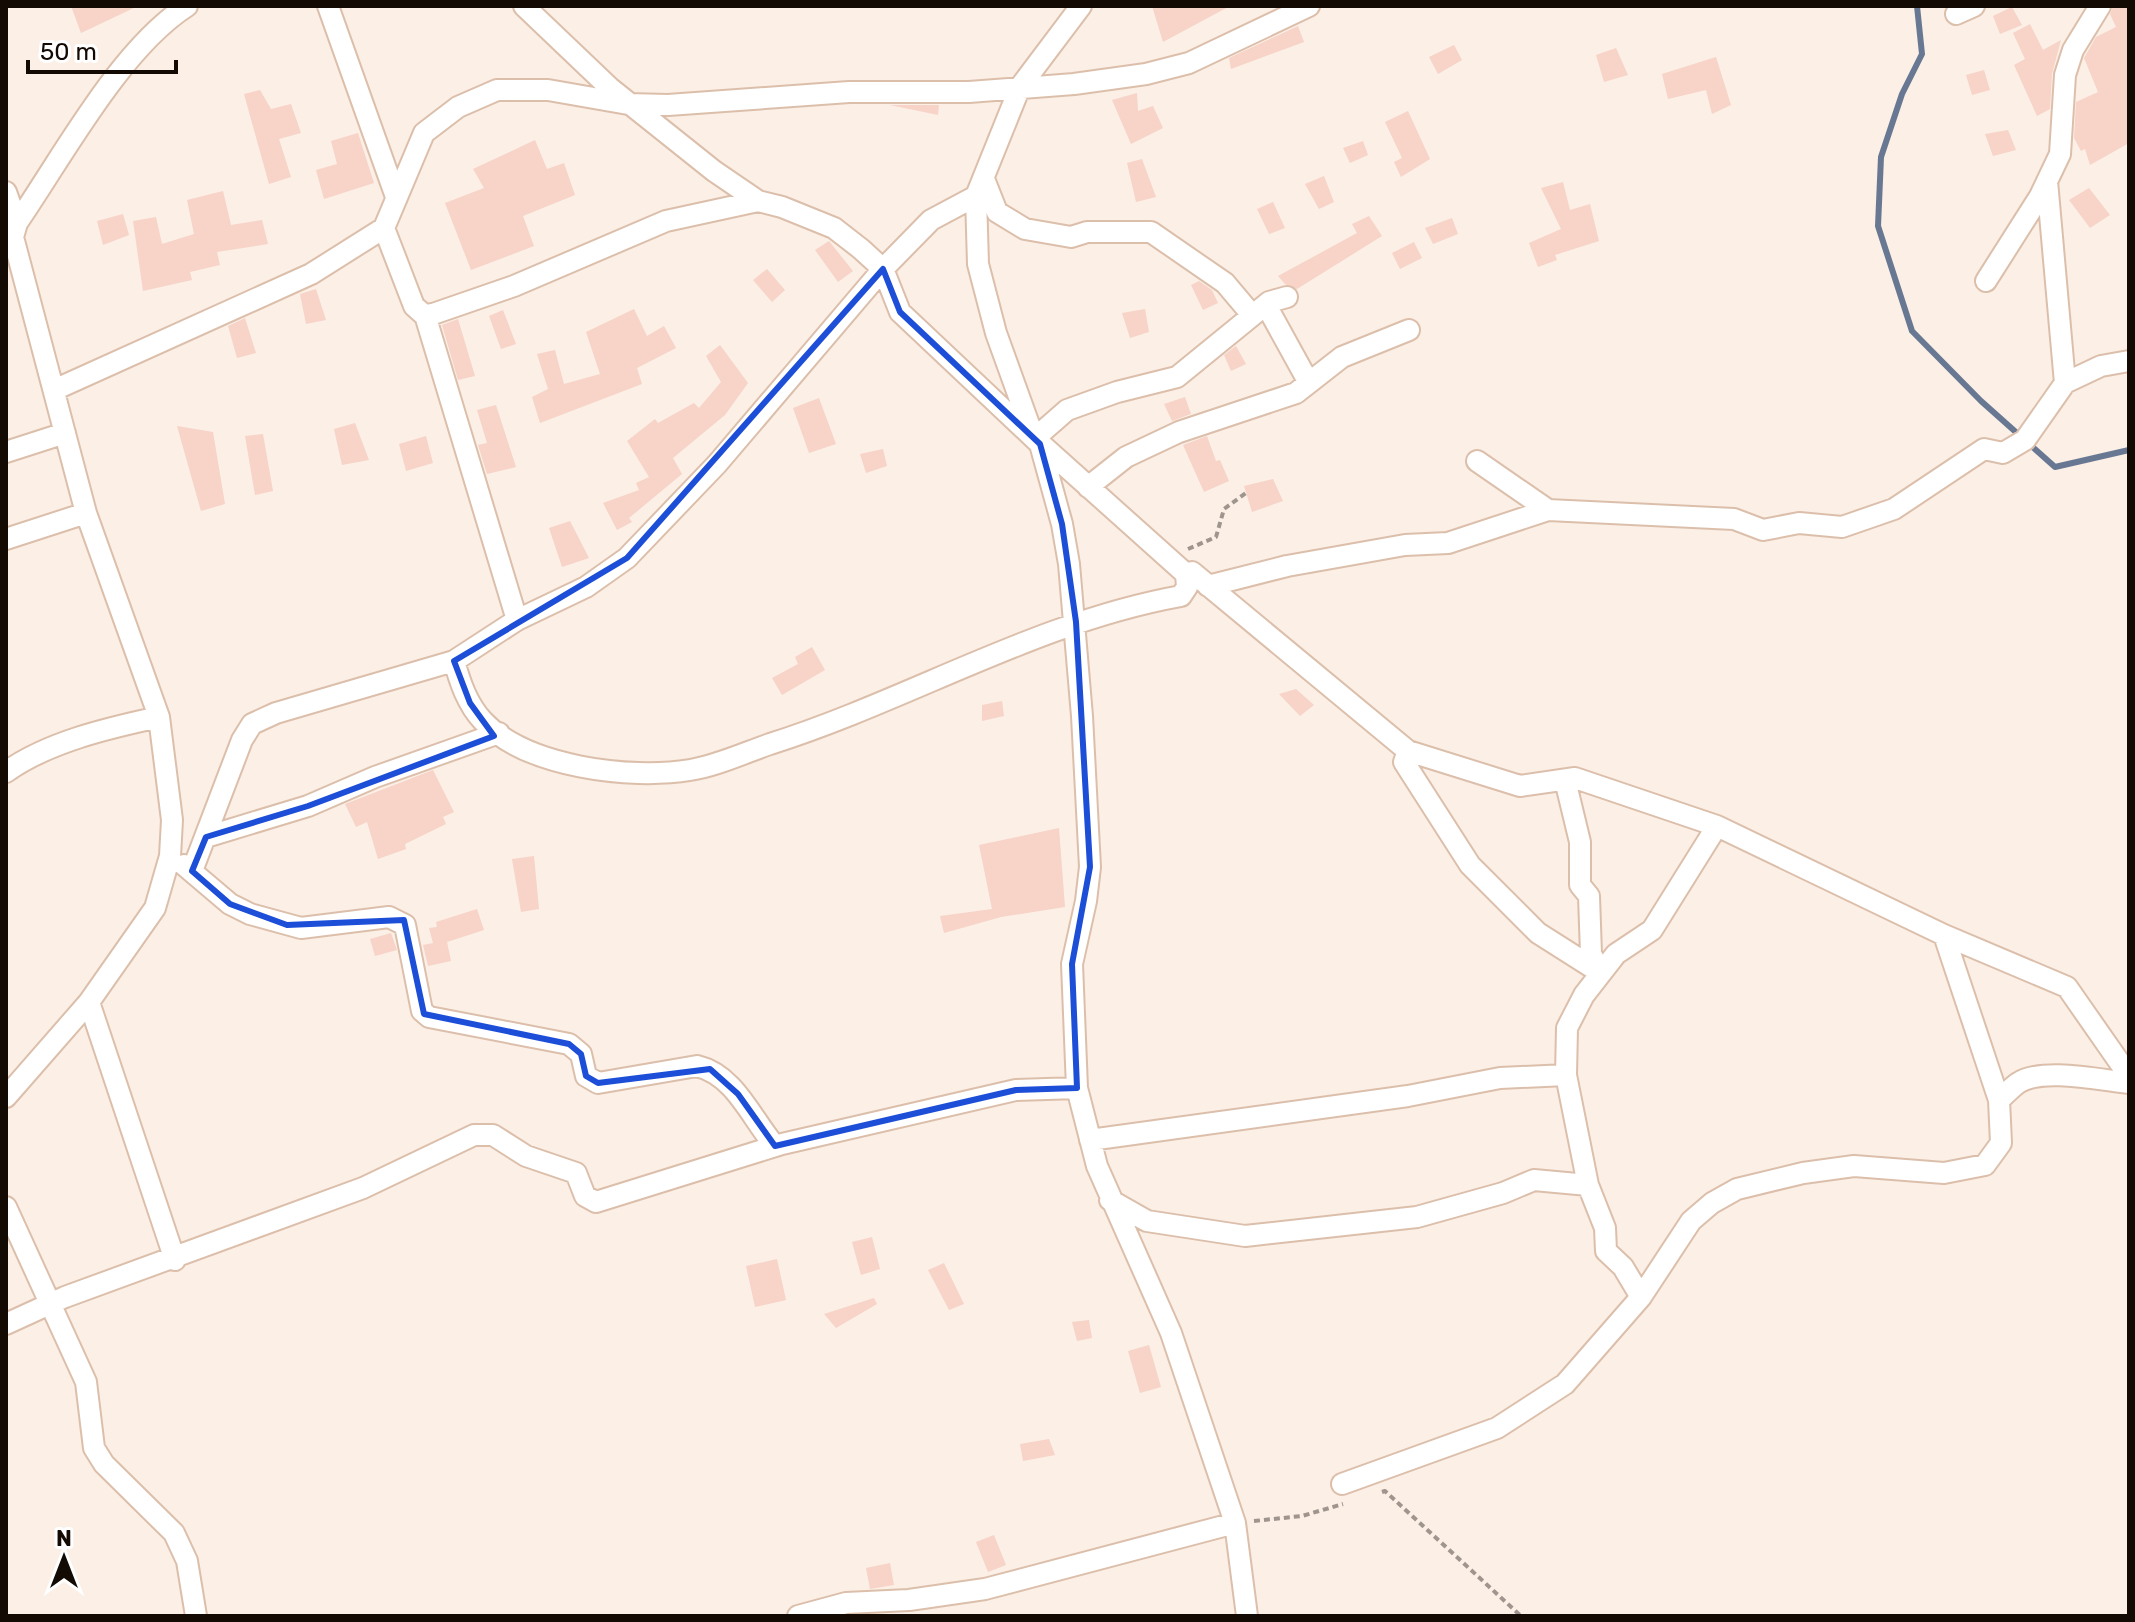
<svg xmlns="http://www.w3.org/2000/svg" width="2135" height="1622" viewBox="0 0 2135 1622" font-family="Rubik,sans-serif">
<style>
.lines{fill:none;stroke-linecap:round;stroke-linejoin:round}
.stream{stroke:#687892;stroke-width:6}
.building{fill:#f7d3c8}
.minor-casing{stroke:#dcbfab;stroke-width:24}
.path{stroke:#a0958e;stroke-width:4;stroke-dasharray:6 4;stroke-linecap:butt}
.minor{stroke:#fff;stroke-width:20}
.marked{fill:none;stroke:#1d4ed8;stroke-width:6;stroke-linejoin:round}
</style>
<rect width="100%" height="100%" fill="#fbefe6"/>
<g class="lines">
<path class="stream" d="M1917,6L1922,54L1902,94L1881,157L1878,226L1912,331L1981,401L2055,467L2129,450"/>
</g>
<path class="building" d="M71,6H138L81,33Z
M1152,6H1230L1163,42Z
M2113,6H2129V143L2090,165L2085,149L2081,151L2074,138L2076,102L2098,92L2084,58L2096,37L2116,27L2110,14Z
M2012,7L2022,25L2000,34L1993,16Z
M2030,24L2043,50L2061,40L2052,74L2050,109L2037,116L2014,65L2025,59L2013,33Z
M1298,26L1304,42L1231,69L1229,58Z
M1454,45L1462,60L1438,74L1429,57Z
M1616,48L1628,75L1604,82L1596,55Z
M1716,57L1731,105L1712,114L1706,90L1668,99L1662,74Z
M1984,70L1990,90L1972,95L1966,75Z
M260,90L271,109L291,104L301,133L279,139L291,177L269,184L244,94Z
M1137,93L1138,111L1153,106L1163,128L1131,144L1112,100Z
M890,105H939L938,115Z
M1408,111L1430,159L1401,177L1394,162L1402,158L1385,122Z
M2008,130L2016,150L1993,156L1985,134Z
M358,133L374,183L324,199L316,170L337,164L331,141Z
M535,140L547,169L564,163L575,195L523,216L534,246L471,270L445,203L484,188L473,169Z
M1363,141L1368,155L1350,163L1343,148Z
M1142,159L1156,197L1136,202L1127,163Z
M1324,176L1334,202L1319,209L1305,184Z
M1563,182L1570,210L1590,204L1599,241L1555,255L1557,260L1538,267L1529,243L1561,229L1541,188Z
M2089,188L2110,215L2090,228L2069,200Z
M223,191L231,225L262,220L268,244L217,252L220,265L190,272L192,280L143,291L133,221L156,217L162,244L194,234L187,200Z
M1273,202L1285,228L1269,234L1257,209Z
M123,214L129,235L103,245L97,221Z
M1369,216L1382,236L1297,289L1285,284L1278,276L1357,233L1352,224Z
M1452,218L1458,234L1433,244L1425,228Z
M829,241L853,271L838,282L815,250Z
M1414,242L1422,258L1400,269L1392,253Z
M767,269L785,290L772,302L753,280Z
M1199,281L1212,290L1218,303L1203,310L1191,285Z
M316,289L326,320L306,324L300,294Z
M634,309L647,336L664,326L676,348L637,368L642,384L540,423L532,397L548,389L537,354L555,350L564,384L600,374L586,332Z
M1145,309L1149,332L1130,338L1122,313Z
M503,310L516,344L501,349L489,316Z
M245,318L256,353L237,358L228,326Z
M458,319L475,376L458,380L442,325Z
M720,345L748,383L725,415L673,458L682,474L629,518L632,522L617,530L603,503L639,490L636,483L649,477L627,441L655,419L658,423L694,403L699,408L721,382L706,356Z
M1236,346L1246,364L1231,371L1224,355Z
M1185,397L1191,414L1172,421L1164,404Z
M819,398L836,444L809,453L793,408Z
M496,405L516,467L487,474L478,445L487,443L477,410Z
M355,423L369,460L342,465L334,429Z
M177,426L213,432L225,504L201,511Z
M263,434L273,491L255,495L245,436Z
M426,436L433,463L406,471L399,444Z
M1207,436L1216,461L1220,460L1229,481L1204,492L1183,445Z
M883,449L887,466L866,473L860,454Z
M1273,479L1283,501L1252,512L1244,486Z
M570,521L589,558L562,567L549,528Z
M812,647L825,670L782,695L772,678L798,664L795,657Z
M1296,689L1314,705L1300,716L1279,694Z
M1002,701L1004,716L982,721V705Z
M433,770L454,812L443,817L446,824L405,844L406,849L378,859L367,822L356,827L345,804Z
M1059,828L1065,907L1001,917L944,933L940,916L992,909L979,845Z
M534,856L539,909L521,912L512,859Z
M477,909L484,930L447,942L451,961L428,966L423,945L433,943L429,928L437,927L436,922Z
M391,933L397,950L375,956L370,939Z
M872,1237L880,1269L861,1275L852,1242Z
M777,1259L786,1300L755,1307L746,1266Z
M944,1263L964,1304L949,1310L928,1270Z
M874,1298L877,1304L836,1328L824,1314Z
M1089,1320L1092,1338L1077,1341L1072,1322Z
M1149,1345L1161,1387L1140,1393L1128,1351Z
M1049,1439L1055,1455L1023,1461L1020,1444Z
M994,1535L1006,1565L988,1572L976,1542Z
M890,1563L894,1585L870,1589L866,1568Z"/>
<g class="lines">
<g class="minor-casing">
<path id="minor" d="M328,6L396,197
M524,6L610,88L714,171L758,201L782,207L834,228L861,249L883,269L900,312L1040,444L1062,524L1069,564L1082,716L1090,867L1086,901L1072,964L1077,1088L1097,1166L1171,1333L1235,1523L1247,1616
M1956,14L1974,6
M984,179L997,212L1025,229L1071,237L1087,232H1151L1225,283L1252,315
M6,192L17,223
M976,196L978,264L996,333L1031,430
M384,228L414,306L423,314L430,315L514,286L666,221L758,201
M1986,281L2040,196L2060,154L2065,75L2073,50L2100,6
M1266,305L1309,383
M425,315L517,620
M2065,383L2101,366L2129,361
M54,390L311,274L384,228L424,133L458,107L497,90H548L628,104L668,105L849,92H969L1074,84L1146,74L1189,63L1309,6
M1035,438L1067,410L1117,392L1177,377L1269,302L1287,297
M6,452L65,433
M1088,487L1126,457L1179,432L1296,393L1342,357L1409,330
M1548,510L1734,519L1763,530L1799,523L1842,527L1894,509L1984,449L2003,453L2025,440L2065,383L2047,181
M6,539L86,513
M1186,574L1192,572L1408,751L1520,786L1575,778L1717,826L1944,935L2067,987L2129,1076
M1208,586L1287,566L1405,545L1448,543L1548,510L1477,461
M454,661C460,682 467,704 483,721C526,767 630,780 690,770C716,766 744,753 770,744C909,700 1036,622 1181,596L1187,587L1186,574L1043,446
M1408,751L1404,762L1470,865L1538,933L1601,973
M6,772C48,742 108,728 159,717
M1565,780L1580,842V885L1589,896L1591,954L1601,973
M206,837L308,806L375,777L499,733
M184,865L230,904L250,914L301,928L389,917L405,925L422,1011L429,1017L569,1044L581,1054L586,1076L598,1083L697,1066C735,1075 751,1118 775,1146
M192,871L242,740L252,724L276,713L454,661L517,620L586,587L627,558L717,464L883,269L931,220L976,196L1020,87L1081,6
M89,1002L175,1260
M6,1097L89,1002L155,908L170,856L172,820L159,717L86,513L13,237L17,223C63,156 120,49 187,6
M1999,1100C2005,1095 2011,1088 2018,1083C2042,1067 2100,1080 2129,1083
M1090,1140L1408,1096L1500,1078L1566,1075
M1110,1200L1147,1221L1245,1236L1417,1217L1503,1193L1534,1180L1588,1185
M6,1207L86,1382L94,1448L104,1464L174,1533L187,1561L196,1616
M1641,1297L1623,1267L1606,1251L1605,1228L1588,1185L1566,1075L1567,1028L1584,995L1616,954L1652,930L1717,826
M6,1324L65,1297L363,1188L474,1135H493L526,1156L576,1173L585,1196L596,1202L782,1144L1016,1090L1077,1088
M1342,1484L1497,1428L1565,1384L1641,1297L1691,1221L1712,1203L1737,1189L1803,1173L1854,1166L1944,1173L1985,1165L2001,1143L1999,1100L1944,935
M798,1616L846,1603L909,1600L985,1589L1235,1523"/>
</g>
<path class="path" d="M1188,549L1216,537L1224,509L1246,493
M1382,1492L1385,1491L1521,1616
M1254,1521L1302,1516L1343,1504"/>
<use href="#minor" class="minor"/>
</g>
<path class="marked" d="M883,269L900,312L1040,444L1062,524L1076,622L1090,867L1072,964L1077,1088L1016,1090L775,1146L738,1094L710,1069L598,1083L586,1076L581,1054L569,1044L424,1014L404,920L287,925L230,904L192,871L206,837L308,806L494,736L470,703L454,661L627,558Z"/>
<rect width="2135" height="1622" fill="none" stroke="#130a04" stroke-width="16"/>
<g transform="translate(64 1558)" stroke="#ffffff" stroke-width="6" paint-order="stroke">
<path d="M0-6L14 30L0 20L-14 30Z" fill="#130a04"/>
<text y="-12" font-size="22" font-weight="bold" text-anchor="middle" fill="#130a04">N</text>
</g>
<path d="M28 60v12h148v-12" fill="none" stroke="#130a04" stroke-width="4"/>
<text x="40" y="60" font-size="24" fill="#130a04" stroke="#ffffff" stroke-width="6" paint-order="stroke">50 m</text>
</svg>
